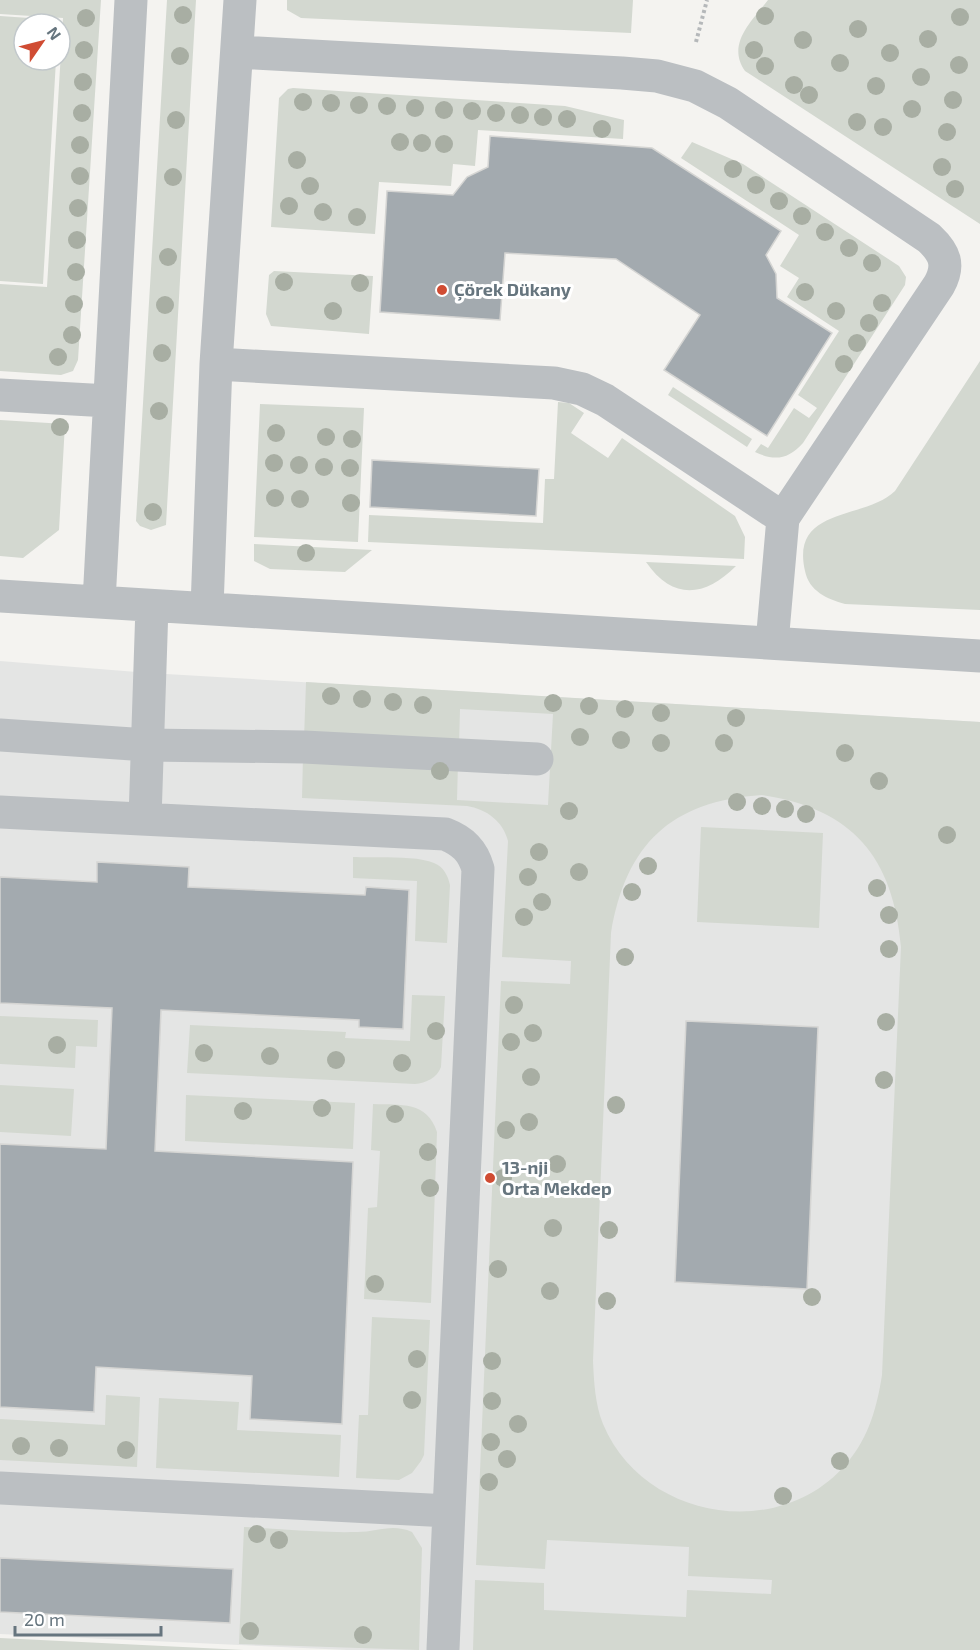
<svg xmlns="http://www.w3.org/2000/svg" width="980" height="1650" viewBox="0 0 980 1650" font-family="'Exo 2',sans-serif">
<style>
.built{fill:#e4e5e4}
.green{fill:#d3d8d0;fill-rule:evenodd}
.building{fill:#a3aaaf;stroke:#d5d5d3;stroke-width:1.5}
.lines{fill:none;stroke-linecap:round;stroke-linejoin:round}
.path{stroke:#b5b8ba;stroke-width:4;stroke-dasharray:3 3;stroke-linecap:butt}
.minor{stroke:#bbbfc2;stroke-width:33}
.tree{fill:#a8aea3}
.poi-dot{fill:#d04c33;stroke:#fff;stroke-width:2}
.labels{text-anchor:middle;stroke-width:6;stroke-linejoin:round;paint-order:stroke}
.poi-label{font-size:18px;font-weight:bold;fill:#66757e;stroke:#fff;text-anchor:start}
</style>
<rect width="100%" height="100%" fill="#f4f3f0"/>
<path class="built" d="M0,661L149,673L980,722V1650H347L0,1634Z"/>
<path class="green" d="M0,0H101L78,360L73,371L61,375L0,371V284L47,287L63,18L0,14Z
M167,0H196L166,525L151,530L140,526L136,521Z
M287,0H633L631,33L301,18L287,10Z
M768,0H980V224L745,71C726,44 752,21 768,0Z
M0,16L59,20L58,24H24V60H56L43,284L0,281Z
M293,88L565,106L624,120L623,139L478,130L475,166L453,164L451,186L379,182L375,234L271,227L279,98L288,89Z
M692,142L743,164L899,266L906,277L905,285L803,443C788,460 774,461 755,452L761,444L768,448L794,408L809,418L817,408L798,395L839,331L787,297L799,278L780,266L799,235L681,158Z
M274,271L373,276L369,334L271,326L266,314L269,275Z
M980,361V610L845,604C827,599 809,591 805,571C790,506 866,520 895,491Z
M673,387L752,439L747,447L668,395Z
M558,402L569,403L584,413L571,433L608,458L622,438L735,516L745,537L744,559L368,542L369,515L543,523L545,479H554Z
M260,404L364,408L358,542L254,537Z
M0,420L65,424L59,530L23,558L0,556Z
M254,544L372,550L345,572L270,569L254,561Z
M646,562L736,566C705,597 673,601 646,562Z
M306,682L980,722V1650H473L475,1580L544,1583V1610L686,1617L687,1590L771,1594L772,1580L688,1576L689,1547L547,1540L545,1569L476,1565L501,981L570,984L571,961L502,957L508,841C503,821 486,809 467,806L302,798L303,756L458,763L457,800L548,805L553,714L460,709L459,746L304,739ZM762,795C853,809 893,857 901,947L882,1375C877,1407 869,1437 847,1463C780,1543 643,1520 603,1424C595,1404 594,1382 593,1361L611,933C626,844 671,801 762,795Z
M701,827L823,833L819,928L697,922Z
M353,857C374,858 416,855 434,863C444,867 448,876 450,885L447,943L415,941L417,881L353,878Z
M412,995L445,996L441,1067C437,1078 426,1083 415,1084L187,1073L190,1025L346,1032L345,1038L410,1041Z
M0,1016L98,1020L97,1047L76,1046L75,1068L0,1064Z
M0,1085L74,1089L71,1136L0,1132Z
M186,1095L355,1103L353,1149L185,1141Z
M373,1104C401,1105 427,1101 437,1132L431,1303L364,1299L368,1208L377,1207L380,1151L371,1150Z
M372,1317L430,1320L424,1455L421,1461L412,1473L399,1480L356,1478L359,1415H368Z
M106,1395L140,1397L137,1467L0,1460V1419L105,1425Z
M159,1398L239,1402L237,1430L341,1435L339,1477L156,1468Z
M244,1527C281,1529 319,1533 357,1532C377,1532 392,1523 412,1532L422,1548L419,1650L239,1644Z
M0,1638L244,1650H0Z"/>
<path class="building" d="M490,136L652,148L781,231L766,255L776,274L777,298L832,333L767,436L664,370L700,315L616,259L505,253L500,320L380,312L387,191L453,195L467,177L488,167Z
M372,460L539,469L536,516L370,507Z
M97,862L189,867L188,887L365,895L366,887L409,890L403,1029L359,1027V1020L161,1010L155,1151L353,1162L342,1424L250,1419L252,1376L96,1367L94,1412L0,1407V1144L106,1149L112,1008L0,1003V877L97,882Z
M686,1021L818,1027L807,1289L675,1282Z
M0,1558L233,1569L230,1623L0,1612Z"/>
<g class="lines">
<path class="path" d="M696,42L707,0"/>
<path class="minor" d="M238,52L622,73L657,76L695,86L728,103L929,238C945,253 950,265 939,285L783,518L772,643
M216,364L554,383L582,389L605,400L783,518
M0,395L109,401
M0,596L980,656
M99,602L131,0
M207,608L216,364L240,0
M0,735L147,745L304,747L537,759
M0,812L445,834C463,841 473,851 478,869L449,1511L0,1488
M145,819L152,606
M443,1649L449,1511"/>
</g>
<g class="tree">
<circle cx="183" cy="15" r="9"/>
<circle cx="765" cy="16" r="9"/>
<circle cx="960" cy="17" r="9"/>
<circle cx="86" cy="18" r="9"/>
<circle cx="858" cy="29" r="9"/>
<circle cx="928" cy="39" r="9"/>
<circle cx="803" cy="40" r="9"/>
<circle cx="84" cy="50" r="9"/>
<circle cx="754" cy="50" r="9"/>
<circle cx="890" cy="53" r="9"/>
<circle cx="180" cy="56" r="9"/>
<circle cx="840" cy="63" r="9"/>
<circle cx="959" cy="65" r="9"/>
<circle cx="765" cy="66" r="9"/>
<circle cx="921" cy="77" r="9"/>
<circle cx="83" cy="82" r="9"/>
<circle cx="794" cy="85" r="9"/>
<circle cx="876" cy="86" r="9"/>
<circle cx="809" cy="95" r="9"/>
<circle cx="953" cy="100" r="9"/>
<circle cx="303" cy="102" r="9"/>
<circle cx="331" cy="103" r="9"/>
<circle cx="359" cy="105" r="9"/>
<circle cx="387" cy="106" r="9"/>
<circle cx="415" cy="108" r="9"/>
<circle cx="912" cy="109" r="9"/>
<circle cx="444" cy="110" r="9"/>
<circle cx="472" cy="111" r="9"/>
<circle cx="82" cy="113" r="9"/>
<circle cx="496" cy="113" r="9"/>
<circle cx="520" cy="115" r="9"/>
<circle cx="543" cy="117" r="9"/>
<circle cx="567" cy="119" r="9"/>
<circle cx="176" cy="120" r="9"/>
<circle cx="857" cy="122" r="9"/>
<circle cx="883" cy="127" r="9"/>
<circle cx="602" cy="129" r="9"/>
<circle cx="947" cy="132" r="9"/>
<circle cx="400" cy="142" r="9"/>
<circle cx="422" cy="143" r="9"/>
<circle cx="444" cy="144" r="9"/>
<circle cx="80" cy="145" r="9"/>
<circle cx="297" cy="160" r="9"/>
<circle cx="942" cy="167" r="9"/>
<circle cx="733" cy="169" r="9"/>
<circle cx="80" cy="176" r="9"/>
<circle cx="173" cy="177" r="9"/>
<circle cx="756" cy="185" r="9"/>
<circle cx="310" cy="186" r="9"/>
<circle cx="955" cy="189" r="9"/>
<circle cx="779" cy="201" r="9"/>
<circle cx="289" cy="206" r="9"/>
<circle cx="78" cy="208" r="9"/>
<circle cx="323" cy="212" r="9"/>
<circle cx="802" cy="216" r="9"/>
<circle cx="357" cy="217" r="9"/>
<circle cx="825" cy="232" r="9"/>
<circle cx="77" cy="240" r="9"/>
<circle cx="849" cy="248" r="9"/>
<circle cx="168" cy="257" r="9"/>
<circle cx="872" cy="263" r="9"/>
<circle cx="76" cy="272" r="9"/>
<circle cx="284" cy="282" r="9"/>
<circle cx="360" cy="283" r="9"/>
<circle cx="805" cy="292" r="9"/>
<circle cx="882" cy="303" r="9"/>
<circle cx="74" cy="304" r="9"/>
<circle cx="165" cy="305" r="9"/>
<circle cx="333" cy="311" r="9"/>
<circle cx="836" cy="311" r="9"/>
<circle cx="869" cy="323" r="9"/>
<circle cx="72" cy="335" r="9"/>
<circle cx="857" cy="343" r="9"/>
<circle cx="162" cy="353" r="9"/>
<circle cx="58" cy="357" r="9"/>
<circle cx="844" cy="364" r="9"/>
<circle cx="159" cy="411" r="9"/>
<circle cx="60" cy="427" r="9"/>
<circle cx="276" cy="433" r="9"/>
<circle cx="326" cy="437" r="9"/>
<circle cx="352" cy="439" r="9"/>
<circle cx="274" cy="463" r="9"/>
<circle cx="299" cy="465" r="9"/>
<circle cx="324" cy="467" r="9"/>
<circle cx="350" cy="468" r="9"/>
<circle cx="275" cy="498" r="9"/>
<circle cx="300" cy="499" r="9"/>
<circle cx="351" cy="503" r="9"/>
<circle cx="153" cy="512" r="9"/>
<circle cx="306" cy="553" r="9"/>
<circle cx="331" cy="696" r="9"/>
<circle cx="362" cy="699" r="9"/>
<circle cx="393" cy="702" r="9"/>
<circle cx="553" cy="703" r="9"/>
<circle cx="423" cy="705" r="9"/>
<circle cx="589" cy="706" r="9"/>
<circle cx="625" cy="709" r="9"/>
<circle cx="661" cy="713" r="9"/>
<circle cx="736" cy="718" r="9"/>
<circle cx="580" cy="737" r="9"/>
<circle cx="621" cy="740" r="9"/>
<circle cx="661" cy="743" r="9"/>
<circle cx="724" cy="743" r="9"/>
<circle cx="845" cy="753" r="9"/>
<circle cx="440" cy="771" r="9"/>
<circle cx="879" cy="781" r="9"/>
<circle cx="737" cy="802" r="9"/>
<circle cx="762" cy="806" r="9"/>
<circle cx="785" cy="809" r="9"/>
<circle cx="569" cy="811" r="9"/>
<circle cx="806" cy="814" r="9"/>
<circle cx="947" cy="835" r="9"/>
<circle cx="539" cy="852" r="9"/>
<circle cx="648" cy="866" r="9"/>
<circle cx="579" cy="872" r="9"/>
<circle cx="528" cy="877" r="9"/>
<circle cx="877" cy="888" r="9"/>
<circle cx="632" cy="892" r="9"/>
<circle cx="542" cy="902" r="9"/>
<circle cx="889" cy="915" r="9"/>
<circle cx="524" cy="917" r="9"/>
<circle cx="889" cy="949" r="9"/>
<circle cx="625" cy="957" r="9"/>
<circle cx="514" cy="1005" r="9"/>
<circle cx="886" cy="1022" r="9"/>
<circle cx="436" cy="1031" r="9"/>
<circle cx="533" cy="1033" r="9"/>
<circle cx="511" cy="1042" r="9"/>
<circle cx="57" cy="1045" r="9"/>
<circle cx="204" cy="1053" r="9"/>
<circle cx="270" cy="1056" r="9"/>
<circle cx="336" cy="1060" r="9"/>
<circle cx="402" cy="1063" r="9"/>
<circle cx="531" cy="1077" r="9"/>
<circle cx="884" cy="1080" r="9"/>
<circle cx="616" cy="1105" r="9"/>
<circle cx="322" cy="1108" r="9"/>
<circle cx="243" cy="1111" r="9"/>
<circle cx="395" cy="1114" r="9"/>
<circle cx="529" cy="1122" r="9"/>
<circle cx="506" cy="1130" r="9"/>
<circle cx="428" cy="1152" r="9"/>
<circle cx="557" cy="1164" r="9"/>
<circle cx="503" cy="1178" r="9"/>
<circle cx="430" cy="1188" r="9"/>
<circle cx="553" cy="1228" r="9"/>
<circle cx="609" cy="1230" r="9"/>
<circle cx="498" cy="1269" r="9"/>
<circle cx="375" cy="1284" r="9"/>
<circle cx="550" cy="1291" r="9"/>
<circle cx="812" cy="1297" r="9"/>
<circle cx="607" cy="1301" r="9"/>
<circle cx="417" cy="1359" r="9"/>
<circle cx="492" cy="1361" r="9"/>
<circle cx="412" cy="1400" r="9"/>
<circle cx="492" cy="1401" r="9"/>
<circle cx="518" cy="1424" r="9"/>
<circle cx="491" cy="1442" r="9"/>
<circle cx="21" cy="1446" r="9"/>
<circle cx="59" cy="1448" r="9"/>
<circle cx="126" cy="1450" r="9"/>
<circle cx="507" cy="1459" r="9"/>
<circle cx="840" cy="1461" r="9"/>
<circle cx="489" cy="1482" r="9"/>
<circle cx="783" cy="1496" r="9"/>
<circle cx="257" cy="1534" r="9"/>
<circle cx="279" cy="1540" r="9"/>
<circle cx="250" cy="1631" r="9"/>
<circle cx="363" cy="1635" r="9"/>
</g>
<g class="poi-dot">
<circle cx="442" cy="290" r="6"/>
<circle cx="490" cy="1178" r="6"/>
</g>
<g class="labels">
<g class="poi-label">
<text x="454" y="296">Çörek Dükany</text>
<text x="502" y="1174">13-nji<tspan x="502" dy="21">Orta Mekdep</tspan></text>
</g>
</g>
<g transform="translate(42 42) rotate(55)"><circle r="28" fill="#ffffff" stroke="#c2c8cb" stroke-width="1.5"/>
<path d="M0-4.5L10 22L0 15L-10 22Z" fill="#d04c33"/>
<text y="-9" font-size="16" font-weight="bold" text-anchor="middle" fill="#66757e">N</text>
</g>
<path d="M15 1626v9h146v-9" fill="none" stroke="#66757e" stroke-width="3"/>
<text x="24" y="1626" font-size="18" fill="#66757e" stroke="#ffffff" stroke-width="4.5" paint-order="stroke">20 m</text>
</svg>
